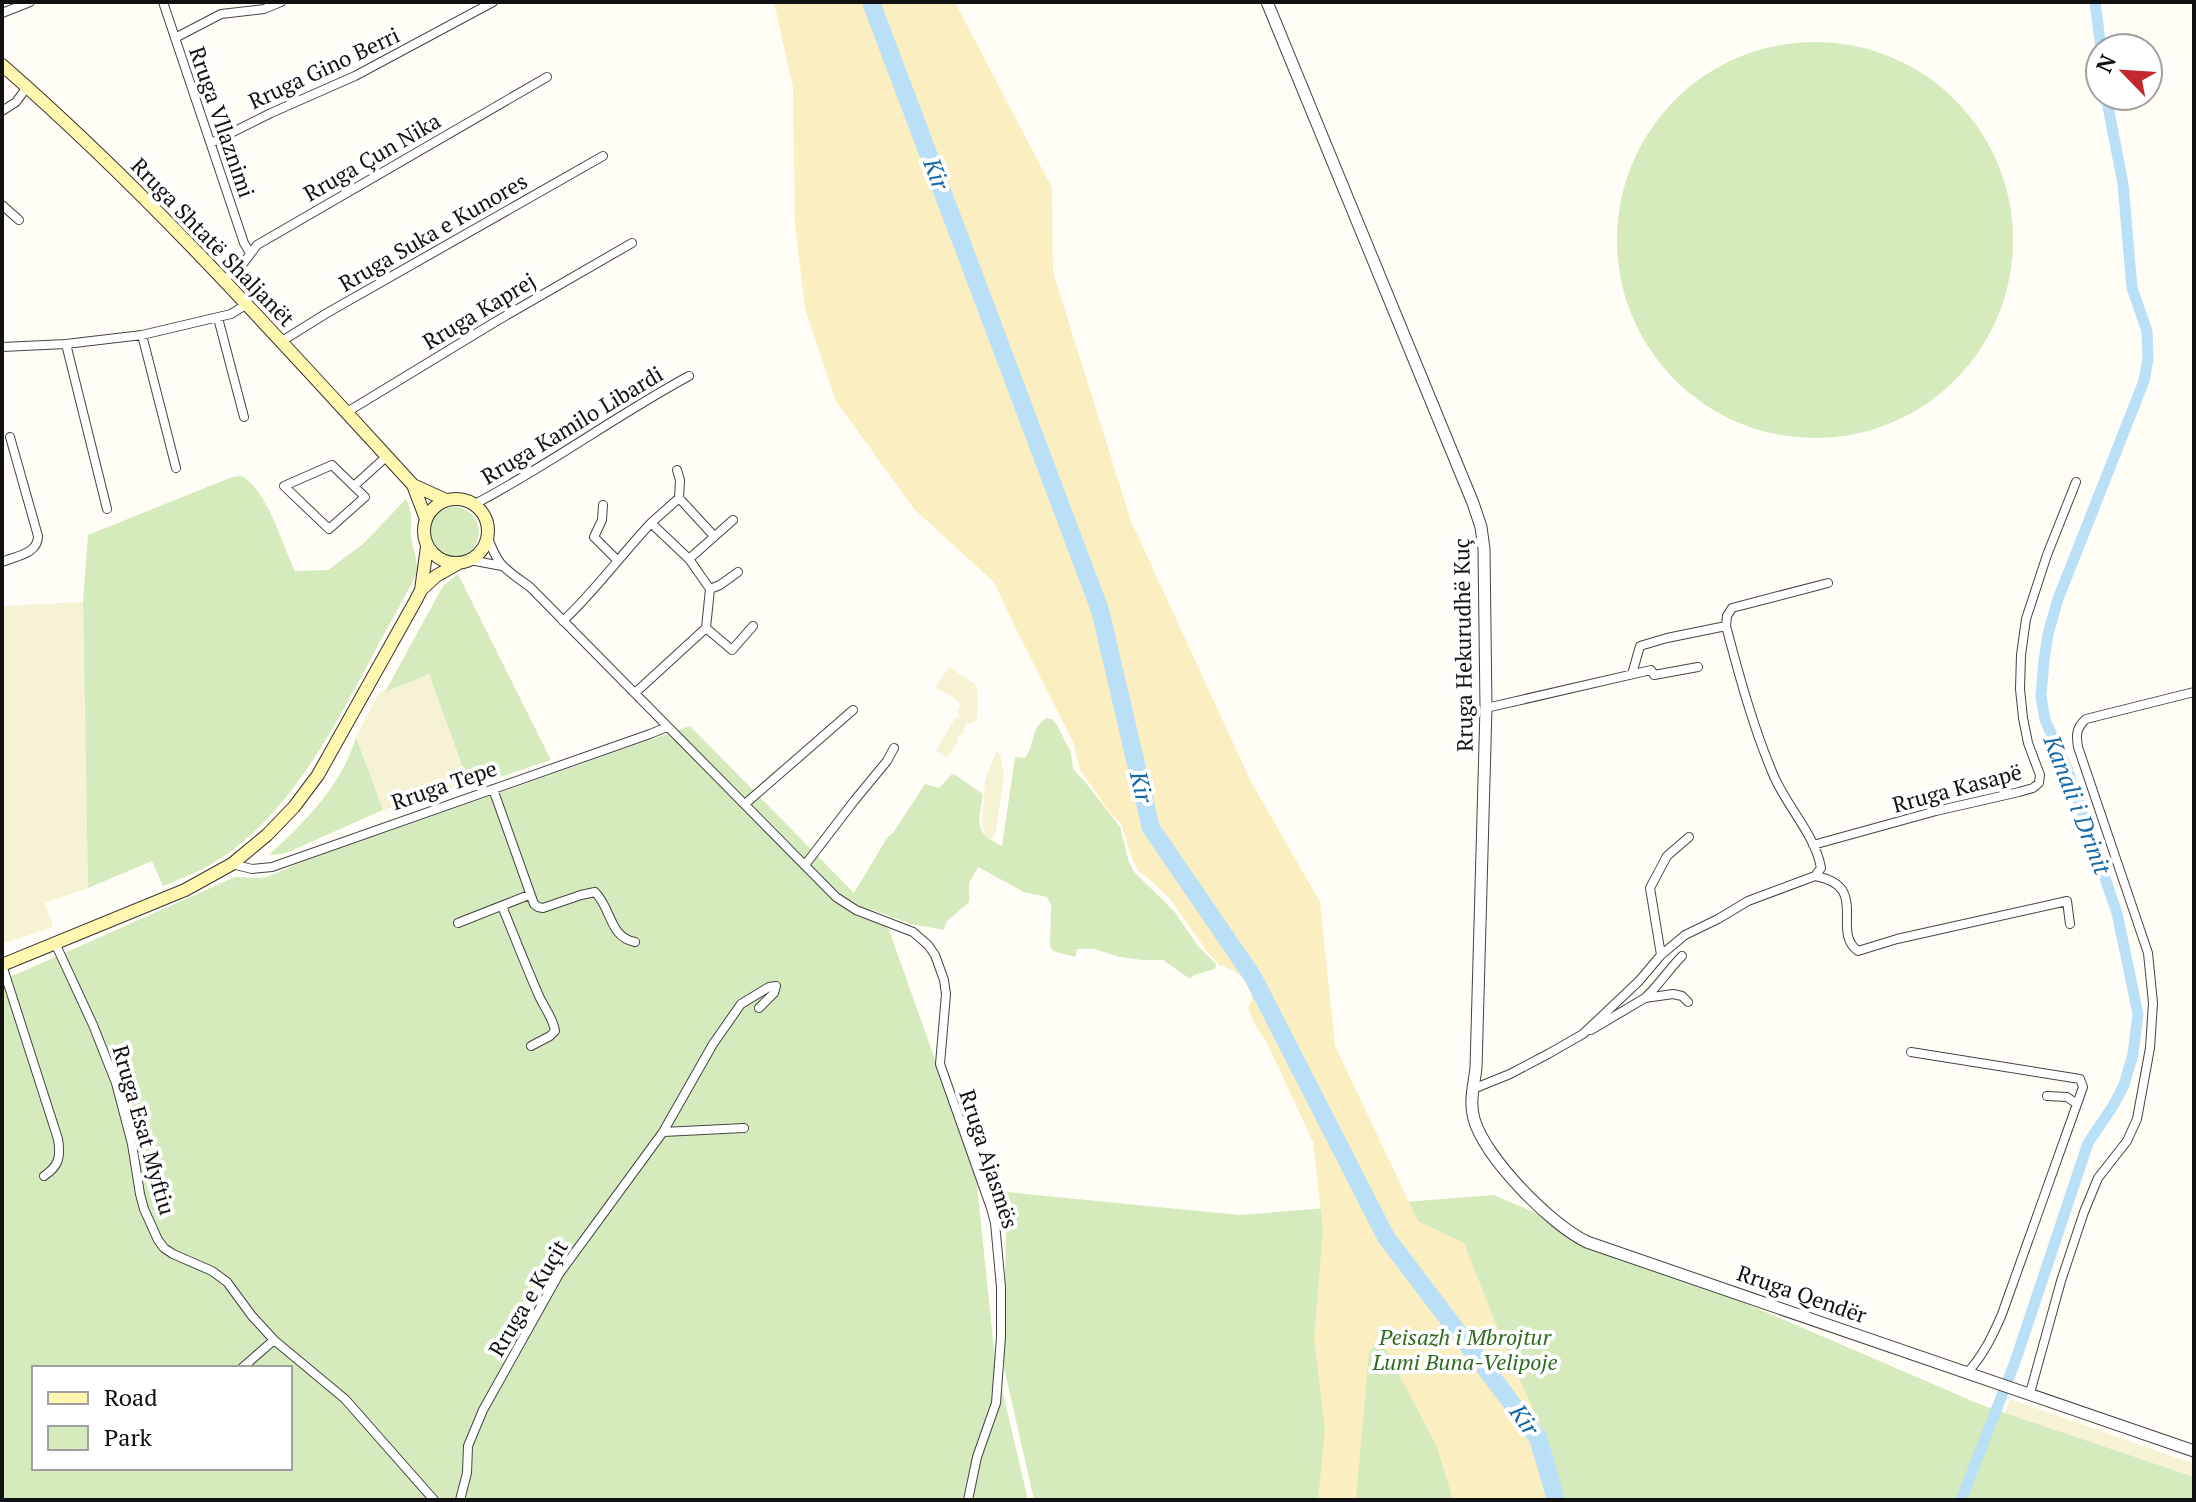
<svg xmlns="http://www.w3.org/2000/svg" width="2196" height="1502" viewBox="0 0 2196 1502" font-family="'PT Serif',serif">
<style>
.farmland{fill:#f6f3d4}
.green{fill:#d5ebbd;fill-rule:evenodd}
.sand{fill:#fbeec1}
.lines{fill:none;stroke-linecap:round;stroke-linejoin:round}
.canal{stroke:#b9e0f7;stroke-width:11}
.river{stroke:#b9e0f7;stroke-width:18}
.minor-casing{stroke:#444;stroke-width:10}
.tertiary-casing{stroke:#444;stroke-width:13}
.secondary-casing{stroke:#333;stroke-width:14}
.minor{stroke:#fff;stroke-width:8}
.tertiary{stroke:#fff;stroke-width:11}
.secondary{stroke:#fff6b0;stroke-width:12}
.labels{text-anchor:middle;stroke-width:8;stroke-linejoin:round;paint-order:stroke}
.street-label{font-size:22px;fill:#111;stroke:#fff}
.park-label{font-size:22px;font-style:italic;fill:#2f6b1f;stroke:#fff}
.water-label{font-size:24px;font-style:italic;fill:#1768a6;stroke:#fff}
</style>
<rect width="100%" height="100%" fill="#fffdf5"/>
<path class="farmland" d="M83,602L88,888L45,903L53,927L2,944V606Z
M949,667L975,684L977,689L978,707L976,721L970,724L967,723L963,729L966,732L958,736V742L947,756L948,759L936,750L954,720L959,717L958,711L960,705L957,700L935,687Z
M429,673L468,782L383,810L356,737L379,693Z
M996,751L1000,754L1004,775L996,831L992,839L987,837L984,832L982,822L985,781Z
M2010,1399L2194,1464V1500H1974Z"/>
<path class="green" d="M1617 240a198 198 0 1 1 396 0a198 198 0 1 1-396 0Z
M242,476C269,493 281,543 295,571L328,570L363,544L406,499C414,515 410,521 411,537C413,551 419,561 416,575C403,601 388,626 375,651C334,727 288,821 208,866C194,874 177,880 163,886L152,861L88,888L83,602L88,535L232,477Z
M429 532a25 25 0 1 1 50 0a25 25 0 1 1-50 0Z
M458,574L551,760L470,787L429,674L385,692L443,586Z
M1047,718L1053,720L1057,725L1066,743L1071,752L1073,769L1086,783L1120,827L1129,862L1134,872L1174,911L1198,946L1216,964L1215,969L1194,975L1190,979L1163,960H1142L1120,957L1094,949H1077L1075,957L1053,951L1050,946L1051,905L1047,897L1024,892L978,867L969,883V902L946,922L944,930L911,924L870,909L889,930L976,1175L995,1359L1028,1500H2V979L17,974L235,877L264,878L307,860L690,726L854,893L887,838L893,833L925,784L939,788L951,775L954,774L983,794C979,822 972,832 1002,846L1015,757L1025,758C1036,744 1030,727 1047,718ZM34,1368H290V1468H34Z
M356,737L383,810L286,853L272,855L270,854C306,821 342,785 356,737Z
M1007,1192L1239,1215L1494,1195L1984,1406L2194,1477V1500H1034L1003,1363Z"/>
<path class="sand" d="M774,2H955L1052,188L1053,272L1131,521L1251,782L1320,902L1335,1046L1418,1221L1464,1243L1505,1347L1542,1429L1565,1500H1453L1437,1447L1380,1338L1369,1352L1356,1500H1318L1325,1430L1314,1338L1323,1229L1313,1142L1267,1043L1253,1021L1248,1007L1252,999L1250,988L1245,979L1233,970L1219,965L1207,951L1170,899L1148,878L1139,872L1132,858L1121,823L1111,814L1080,770L1074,744L1014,625L994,582L915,510L836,401L805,309L795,222L793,87Z"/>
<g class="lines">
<path class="canal" d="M2095,2L2101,48
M1961,1500L2015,1362L2088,1143L2113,1106L2124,1085L2133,1054L2138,1014L2117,913L2067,768L2045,720L2041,696L2044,660L2048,634L2058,599L2144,381L2148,359L2147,331L2132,288L2123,184L2106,96"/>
<path class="river" d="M871,2L1100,610L1151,828L1253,977L1386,1237L1538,1438L1556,1500"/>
<g class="minor-casing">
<path id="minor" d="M163,2L244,243L250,253
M2,13L30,2
M175,38L221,14L264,9L281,2
M2,111L16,102L27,87
M211,143L271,113L355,76L493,2
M2,205L19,220
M225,279L242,265L257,245L547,77
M218,318L244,417
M142,335L176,468
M282,341L327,313L603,156
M66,344L107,509
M2,347L66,344L142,335L231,314L247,304
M347,412L495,322L632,243
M332,465L365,497L329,529L284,486Z
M677,470L680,480L679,498
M354,486L387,456
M473,505C548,466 615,416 689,376
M603,505L602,520L594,537L617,560
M651,523L679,498L714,536
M487,535C498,567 504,568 530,587L836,897L856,910L913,932L928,945L935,955L944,980L946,994L940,1064L991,1208L995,1223L1001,1287V1337L996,1403L977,1457L968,1500
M689,559L733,520
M470,560L502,566
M2,562C16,556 38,554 38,536L10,437
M710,589L720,585L738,572
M563,621C595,591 621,555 651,523L689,559L710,589L706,628L635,693
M706,628L732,650L753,626
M1632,674L1640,646L1667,638L1726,626L1727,616L1732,608L1828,583
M1486,708L1651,670L1654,675L1698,667
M493,789L534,904L538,907L543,908L581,895L595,892C612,909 609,937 635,942
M745,804L853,710
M1813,845L1936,811L2019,792L2033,788L2039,783L2040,775L2028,743L2023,718L2020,689L2021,655L2026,619L2047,555L2076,482
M232,864L252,869L272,867L650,734L667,727
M805,865L854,801L887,761L894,748
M1815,876C1871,886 1830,931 1858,951L1897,939L2067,901L2070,924
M502,906C514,936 526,966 539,996C544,1007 553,1018 555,1031L550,1036L531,1046
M458,923L529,895
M55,943L93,1025L116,1083L132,1144L140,1194L144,1209L158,1240L164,1248L173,1254L212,1271L227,1282L252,1316L274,1340L345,1399L434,1500
M1661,955L1650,888L1667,856L1689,837
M2,965L58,1139C61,1157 59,1166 44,1176
M1645,998C1659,985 1669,969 1682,956
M1591,1030L1645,998L1673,994L1682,996L1688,1002
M1911,1052L2080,1079L2083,1087L2077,1104
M1473,1089L1510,1074L1548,1054L1583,1034L1639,981L1661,955L1685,935L1718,919L1748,901L1815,876L1821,868C1815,834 1786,806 1773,774C1753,727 1739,675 1726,626
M663,1132L744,1128
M242,1368L274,1340
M1968,1372C1984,1354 1993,1335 2002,1314L2077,1104L2067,1097L2047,1096
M2030,1393L2061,1281L2084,1212L2098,1178L2127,1141L2137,1119L2150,1048L2153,1003L2148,953L2078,747C2076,735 2076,728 2086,719L2194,692
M460,1500L467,1473L468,1446L483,1410L559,1274L663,1132L713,1044L741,1004L769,987L776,986L774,993L759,1008"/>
</g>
<g class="tertiary-casing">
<path id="tertiary" d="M1267,2L1473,503L1481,527L1484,549L1486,708L1476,1068C1474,1085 1469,1102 1474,1119C1485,1158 1551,1225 1587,1242L2194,1451"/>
</g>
<g class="secondary-casing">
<path id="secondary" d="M2,65C150,194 280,340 413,485L426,519
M413,485L446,500
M424 531a32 32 0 1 1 64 0a32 32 0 1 1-64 0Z
M421,590L436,576L459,563
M2,965L185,890L232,864L267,835L294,807L318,775L416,600L421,590L427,547"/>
</g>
<use href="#minor" class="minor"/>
<use href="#tertiary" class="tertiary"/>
<use href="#secondary" class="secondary"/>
</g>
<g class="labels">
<g class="street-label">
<text transform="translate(324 68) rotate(-25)" y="8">Rruga Gino Berri</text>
<text transform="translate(222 122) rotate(71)" y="8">Rruga Vllaznimi</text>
<text transform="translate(372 157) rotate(-30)" y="8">Rruga Çun Nika</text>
<text transform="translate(433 232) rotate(-30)" y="8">Rruga Suka e Kunores</text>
<text transform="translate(213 242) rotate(46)" y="8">Rruga Shtatë Shaljanët</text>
<text transform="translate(479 311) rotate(-31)" y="8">Rruga Kaprej</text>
<text transform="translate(572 425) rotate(-31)" y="8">Rruga Kamilo Libardi</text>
<text transform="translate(1463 645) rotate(-91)" y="8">Rruga Hekurudhë Kuç</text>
<text transform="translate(444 785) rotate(-19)" y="8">Rruga Tepe</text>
<text transform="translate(1957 788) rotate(-15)" y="8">Rruga Kasapë</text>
<text transform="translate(144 1130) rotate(74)" y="8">Rruga Esat Myftiu</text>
<text transform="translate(989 1159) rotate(72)" y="8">Rruga Ajasmës</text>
<text transform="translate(1802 1294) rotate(19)" y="8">Rruga Qendër</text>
<text transform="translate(528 1298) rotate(-59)" y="8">Rruga e Kuçit</text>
</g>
<g class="park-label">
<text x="1465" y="1345">Peisazh i Mbrojtur<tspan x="1465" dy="25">Lumi Buna-Velipoje</tspan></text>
</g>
<g class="water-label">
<text transform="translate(936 174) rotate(69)" y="8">Kir</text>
<text transform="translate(1141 787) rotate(77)" y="8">Kir</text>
<text transform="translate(2077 805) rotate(69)" y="8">Kanali i Drinit</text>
<text transform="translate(1524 1420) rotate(55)" y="8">Kir</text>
</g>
</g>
<rect width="2196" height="1502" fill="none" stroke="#111111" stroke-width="8"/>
<rect x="32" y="1366" width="260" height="104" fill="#ffffff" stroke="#a0a0a0" stroke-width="2"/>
<rect x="48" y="1392" width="40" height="12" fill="#fff6b0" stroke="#a0a0a0" stroke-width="2"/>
<text x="104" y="1406" font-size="24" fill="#111111">Road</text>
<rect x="48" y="1426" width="40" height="24" fill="#d5ebbd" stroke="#a0a0a0" stroke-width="2"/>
<text x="104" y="1446" font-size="24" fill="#111111">Park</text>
<g transform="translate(2124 72) rotate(295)"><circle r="38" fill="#ffffff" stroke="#a0a0a0" stroke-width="2"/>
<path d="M0-6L14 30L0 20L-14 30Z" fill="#c4262e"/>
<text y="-12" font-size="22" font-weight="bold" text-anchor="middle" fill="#111111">N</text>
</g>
</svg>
